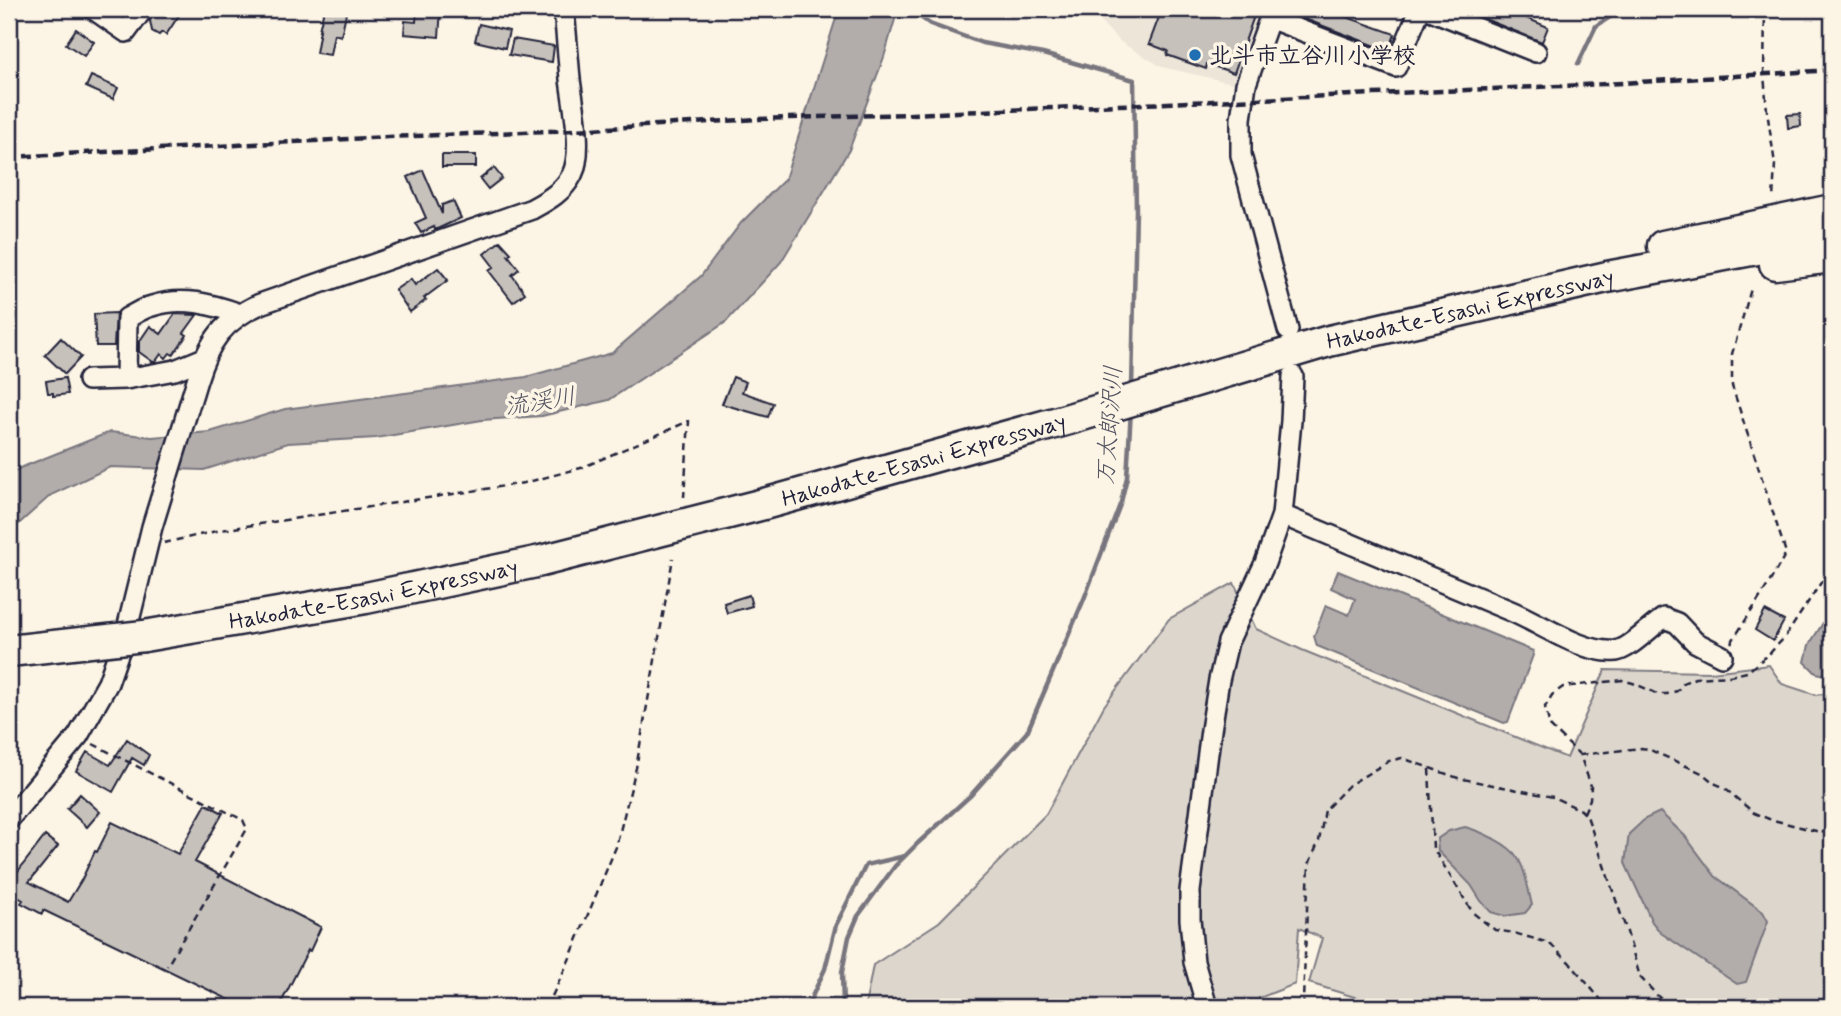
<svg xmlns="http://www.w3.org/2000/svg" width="1841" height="1016" viewBox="0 0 1841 1016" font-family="Mynerve,'Klee One',sans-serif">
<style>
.built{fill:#ece5d8}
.green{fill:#dcd6cc;stroke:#7f7c84;stroke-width:2}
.water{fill:#b2adab;stroke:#78757e;stroke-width:2}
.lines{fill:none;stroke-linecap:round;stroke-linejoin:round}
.stream{stroke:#78757e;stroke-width:4.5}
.building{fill:#c6c1bb;stroke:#22223b;stroke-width:2}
.minor-casing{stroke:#22223b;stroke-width:24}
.highway-casing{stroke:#22223b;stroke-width:35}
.path{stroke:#22223b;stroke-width:2.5;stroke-dasharray:7 5;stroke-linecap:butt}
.minor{stroke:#fcf5e5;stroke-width:19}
.highway{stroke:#fcf5e5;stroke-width:30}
.rail{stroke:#22223b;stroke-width:4.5;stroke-dasharray:10 5;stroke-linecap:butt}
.highway-bridge-casing{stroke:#22223b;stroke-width:35;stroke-linecap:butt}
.highway-bridge{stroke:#fcf5e5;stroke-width:30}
.poi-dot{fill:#1f6fb2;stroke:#fcf5e5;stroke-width:2.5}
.labels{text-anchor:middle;stroke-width:7;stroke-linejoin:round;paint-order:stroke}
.poi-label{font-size:23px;font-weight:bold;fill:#22223b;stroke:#fcf5e5;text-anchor:start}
.street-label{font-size:23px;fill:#22223b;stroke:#fcf5e5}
.water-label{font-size:24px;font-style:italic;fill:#545362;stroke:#fcf5e5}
</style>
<rect width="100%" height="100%" fill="#fcf5e5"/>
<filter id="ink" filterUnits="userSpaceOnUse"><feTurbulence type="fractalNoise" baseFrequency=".0143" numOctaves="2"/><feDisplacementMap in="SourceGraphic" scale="14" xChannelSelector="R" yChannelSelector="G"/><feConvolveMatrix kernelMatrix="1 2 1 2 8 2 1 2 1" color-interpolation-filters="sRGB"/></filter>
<g filter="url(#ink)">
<path class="built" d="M1087,9H1263L1237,84L1162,67L1122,43Z"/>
<path class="green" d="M1234,583L1256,629L1302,650L1567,758L1605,670L1711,672L1769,665L1782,684L1816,695L1832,693V1007H1387L1309,983L1322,938L1299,928L1295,984L1259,998L1261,1007H865L873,965L939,922L1046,814L1104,706L1169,619Z"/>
<path class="water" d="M839,9H898L884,57L849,150L781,262L726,322L609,400L542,416L482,420L376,438L288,443L204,470L110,467L51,495L13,529H9V476L20,468L110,432L152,437L210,432L285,409L526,377L612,353L701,276L741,223L785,179Z
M1338,571L1533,651V655L1508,722L1504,723L1317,646L1314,636L1326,605L1349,615L1355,599L1331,588Z
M1832,609V676L1816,673L1805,662L1809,645Z
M1660,812L1685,836L1715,876L1763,912L1768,921L1746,982L1737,984L1661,933L1652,922L1625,863L1629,834L1645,819Z
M1465,827C1480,831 1509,844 1517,857C1526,870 1528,890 1532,905L1525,913L1505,916L1491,912L1481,901L1471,885L1438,851L1437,839L1449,831Z"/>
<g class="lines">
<path class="stream" d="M909,9L930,24L982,43L1043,54L1134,80L1136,210L1132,388
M1578,64L1596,26L1613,15L1632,9
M807,1007L825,969L836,925L866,865L905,856
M843,1007L842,972L849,937L858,916L895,866L918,843L971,795L1027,732L1084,599L1121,502L1127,477L1131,410"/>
</g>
<path class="building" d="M155,9H183L166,35L162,32L159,35L152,31L150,21Z
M324,9H347L341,36L334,34L330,55L316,53L320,30H319Z
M417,9H441L439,37L404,34L405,21L416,22Z
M1162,9H1244L1255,13L1234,73L1207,64L1206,69L1167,55L1168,51L1149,44Z
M1291,9H1324L1395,34L1389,51L1289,13Z
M1460,9H1504L1548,27L1542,42Z
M479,24L509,31L505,48L475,41Z
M76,29L94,42L84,56L66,44Z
M513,39L554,46L552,62L509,55Z
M91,76L118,88L113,99L86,87Z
M1800,114L1801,126L1788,128L1787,115Z
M442,155H476V167H442Z
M494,168L502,178L488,189L480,179Z
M423,170L442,214V205L453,201L461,218L435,230L434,227L421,233L415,223L426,218L408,177Z
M500,241L511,253L508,255L519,269L512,275L525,293L513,302L489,271L494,267L484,254Z
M438,268L448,280L424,298L426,300L410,312L395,290L411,279L415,285Z
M116,313L114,346H96L94,314Z
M175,314L197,315L184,333L187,335L173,355L170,353L166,358L161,354L156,361L153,362L139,352V342L150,326L161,334Z
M61,338L81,357L65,374L45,355Z
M733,377L746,382L742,392L773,403L768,417L722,404Z
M65,378L68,394L53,396V393H48L46,381Z
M749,595L752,606L727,613L724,603Z
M1765,611L1784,621L1773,641L1755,630Z
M127,739L149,755L144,765L132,758L113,792L76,771L87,752L110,765Z
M80,794L100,812L87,827L67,809Z
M206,804L223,813L195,862L321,927L310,951L308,950L279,1007H244L43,910L42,914L21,903L23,900L9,892V872L15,875L45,836L58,846L29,882L68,902L82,879L95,851L97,852L112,822L178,854Z"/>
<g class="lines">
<g class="minor-casing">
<path id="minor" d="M93,9L126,32L143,9
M1273,9L1246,84L1241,119V155L1288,330
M1428,9L1536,52
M1269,18L1396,67L1420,9
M126,379L127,318C135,314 143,308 152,306C183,296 211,304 240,314
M88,380L126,379L175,370L204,358
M1282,515C1359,548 1436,579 1513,612C1543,625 1584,654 1616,651C1630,649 1651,626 1664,618L1677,623L1695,642L1722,656
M9,819L78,736L108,683L128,625L152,527L197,380C209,341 223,321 260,304L532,209C548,200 563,192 572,175C584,151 573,105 570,79C568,55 566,32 564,9
M1207,1007L1194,962L1190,919V891L1211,730L1219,680L1228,642L1265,563L1282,515L1291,421L1293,376"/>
</g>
<g class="highway-casing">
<g id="highway">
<path d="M1663,246L1832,210"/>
<path d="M1775,264L1832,257"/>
<path id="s1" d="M144,636L366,598L541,561L764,504L1069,419L1329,341L1607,277L1832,235"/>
</g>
</g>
<path class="path" d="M1765,9L1764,74L1767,111L1775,164L1773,199
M164,543L221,530L524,483L581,468L689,421L684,497
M1731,643L1768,585L1786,553L1732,386V354L1751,289
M93,744L243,820L247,829L167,966
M1580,755L1641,748L1648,749L1702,773L1714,783L1723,787L1754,813L1769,819L1820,832L1832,833
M1429,769L1433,848L1473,913L1495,930L1514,933L1549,943L1569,962L1607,1007
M1584,813L1590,799L1591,786L1580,755L1550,726L1545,707L1552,695L1563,687L1622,680L1633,683L1658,694H1667L1677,691L1683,683L1695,678L1730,676L1747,672L1769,654L1785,637L1832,566
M547,1007L569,960L616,847L636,768L673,558
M1305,1007L1303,1000L1309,864L1319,841L1325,810L1349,785L1389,761L1402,758L1458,778L1553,797L1581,810L1587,816L1627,932L1640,977L1668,1007"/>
<use href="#minor" class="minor"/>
<use href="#highway" class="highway"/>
<path class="rail" d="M9,157L388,137L576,130L759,119L912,114L1606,84L1832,70"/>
<g class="highway-bridge-casing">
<path id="highway-bridge" d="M9,651L144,636"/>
</g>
<use href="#highway-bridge" class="highway-bridge"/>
</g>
</g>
<circle class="poi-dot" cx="1195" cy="55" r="7"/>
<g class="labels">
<g class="poi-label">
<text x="1209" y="63">北斗市立谷川小学校</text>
</g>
<g class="street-label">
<text dy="8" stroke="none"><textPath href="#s1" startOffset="1367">Hakodate-Esashi Expressway</textPath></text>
<text dy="8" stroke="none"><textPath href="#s1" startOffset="800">Hakodate-Esashi Expressway</textPath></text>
<text dy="8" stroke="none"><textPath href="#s1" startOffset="233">Hakodate-Esashi Expressway</textPath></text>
</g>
<g class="water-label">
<text transform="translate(540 401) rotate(-9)" y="8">流渓川</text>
<text transform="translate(1109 425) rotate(-86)" y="8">万太郎沢川</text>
</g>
</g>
<rect width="1841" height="1016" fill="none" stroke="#fcf5e5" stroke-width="35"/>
<rect x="18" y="18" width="1806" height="981" fill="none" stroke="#22223b" stroke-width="2.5" filter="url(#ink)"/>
</svg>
